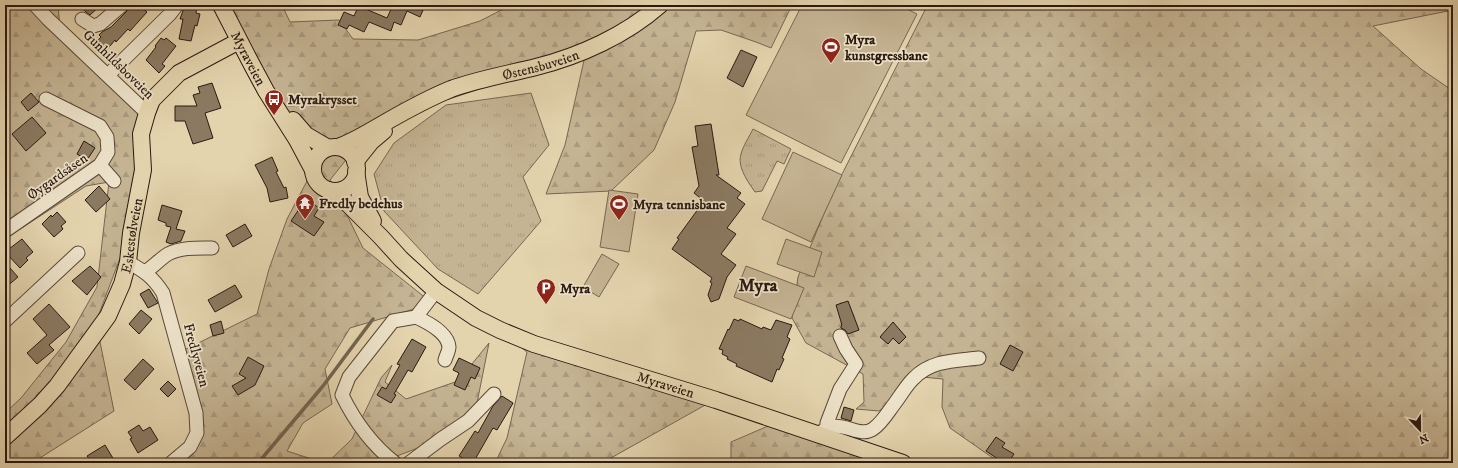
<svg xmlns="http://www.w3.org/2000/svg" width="1458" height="468" viewBox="0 0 1458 468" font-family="'IM FELL DW Pica',serif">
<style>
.grass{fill:url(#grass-tufts);stroke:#786652}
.forest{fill:url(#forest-firs);stroke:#786652}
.garden{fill:#c5b493;stroke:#786652}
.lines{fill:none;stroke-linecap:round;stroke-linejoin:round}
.stream{stroke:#74634e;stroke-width:3.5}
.building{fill:#8b7a62;stroke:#2b1910}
.minor-casing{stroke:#594838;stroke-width:15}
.major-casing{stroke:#2b1910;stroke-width:18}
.minor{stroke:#ede3ca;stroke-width:13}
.major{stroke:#e4d4ae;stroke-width:16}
.labels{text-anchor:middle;stroke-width:3.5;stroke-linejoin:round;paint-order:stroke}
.poi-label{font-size:14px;font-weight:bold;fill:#2b1910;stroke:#ede3ca;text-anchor:start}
.street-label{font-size:14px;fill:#2b1910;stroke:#ede3ca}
.district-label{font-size:18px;font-weight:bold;fill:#2b1910;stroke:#ede3ca}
</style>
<defs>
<pattern id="grass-tufts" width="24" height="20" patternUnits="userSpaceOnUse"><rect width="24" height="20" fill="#c5b493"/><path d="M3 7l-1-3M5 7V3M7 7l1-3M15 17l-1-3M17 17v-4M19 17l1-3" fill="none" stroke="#a99a7e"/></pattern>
<pattern id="forest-firs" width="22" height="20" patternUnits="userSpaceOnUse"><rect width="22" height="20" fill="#c5b493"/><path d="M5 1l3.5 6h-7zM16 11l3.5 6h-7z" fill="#a99a7e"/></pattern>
</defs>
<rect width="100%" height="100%" fill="#e4d4ae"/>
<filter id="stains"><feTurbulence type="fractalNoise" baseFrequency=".005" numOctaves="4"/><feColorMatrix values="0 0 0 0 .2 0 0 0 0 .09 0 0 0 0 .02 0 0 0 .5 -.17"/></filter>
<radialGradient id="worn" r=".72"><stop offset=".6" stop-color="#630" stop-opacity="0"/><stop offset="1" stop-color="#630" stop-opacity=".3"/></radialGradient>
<path class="grass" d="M531,93L549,145L523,177L541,221L478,294L438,269L384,211L374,174L394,143L446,105Z
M753,129L791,149L784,164L777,161L762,191L755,192C748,182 737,167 741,154C743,146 749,137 753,129Z"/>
<path class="forest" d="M5,5H58L60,28L144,120L123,250L96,322L114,411L32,463H5V413L21,398L66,342L97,287L109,182L86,186L5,239Z
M221,5H282L290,22L339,20L353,39L418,40L480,21L511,5H792L771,48L756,42L721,30L696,31L675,102L654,150L611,191L546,194L565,145L585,56L540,69L422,108L349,156L330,180L363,248L427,299L414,309L350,328L325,369L332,404L303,423L287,451L324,463H175L194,426L178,353L257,314L269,269L287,219L317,162Z
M920,5H1453V10L1373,26L1421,69L1453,91V463H1000L950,428L942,407L943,379L922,377L879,411L856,409L864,402L863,374L806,343L792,318L798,277L832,194L926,8Z
M489,343L476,408L428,444L379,463H327L352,439L381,378L392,365L385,382L406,399L458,381Z
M516,343L707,404L602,463H495L507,438L527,352L523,349Z
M768,426L907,463H731V442Z"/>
<path class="garden" d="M802,5H899L917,14L841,163L746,115Z
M793,152L842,175L811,242L762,219Z
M609,190L638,194L629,252L600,247Z
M786,239L822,252L814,277L777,264Z
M602,254L619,264L599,297L583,287Z
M746,266L804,288L791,319L734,297Z"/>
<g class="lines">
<path class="stream" d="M258,463L323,386L373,319"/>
</g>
<path class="building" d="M79,5H101L90,15L86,12Z
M130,5H139L147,12L130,31L128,29L116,42L115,40L104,53L94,45L101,37L99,35L102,32L111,27L127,11Z
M185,5H197L196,13L200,14L197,26L195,25L191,41L179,39L183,19H180Z
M359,5H370L368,10L387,18L393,5H417L424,8L420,17L407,11L401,25L394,22L391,31L369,22L364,32L349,25L347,29L338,25L344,12L354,16Z
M161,38L164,40L166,38L176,46L162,64L165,66L159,73L146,60L156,47L155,46Z
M741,50L757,57L743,87L727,78Z
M212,83L221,108L205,113L213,138L193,144L185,121H175V106H197L193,95L200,93L198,87Z
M31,93L39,102L28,111L21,102Z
M32,117L46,133L26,151L12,134Z
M711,124L719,175H716L741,193L737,198L745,204L727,228L736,234L721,254L736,265L727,277L719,299L711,302L708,295L712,283L710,282L712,278L672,249L679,239L677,238L704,201L694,193L699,186L692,147L698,146L695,126Z
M84,141L95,148L87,160L77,154Z
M272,157L278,171L276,172L284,188L286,187L288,198L270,202L267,188L255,165Z
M99,186L110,199L96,212L85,200Z
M306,199L319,208L314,216L324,222L314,236L291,221Z
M162,205L182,211L176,229L185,231L181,241L171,244L166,242L171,227L166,226V223L158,220Z
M57,212L66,222L61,226L63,229L54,237L42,224L51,215L52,217Z
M245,224L252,236L233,247L226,235Z
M22,239L33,252L26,258L28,260L20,268L5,252Z
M90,266L101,277L87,295L72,281Z
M10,268L18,277L5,288V273Z
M235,285L242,297L215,312L208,300Z
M149,289L158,303L148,308L140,294Z
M848,301L859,330L848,334L845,330L841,328V326L842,325L836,305Z
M49,304L70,327L49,345L54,350L37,364L27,353L47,335L33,319Z
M141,310L152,319L139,334L129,324Z
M734,319L739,321L740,319L762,329L763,327L771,330L776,320L792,325L787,337L790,339L782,358L784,359L779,370L777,369L772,382L736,366L737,364L727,359L728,357L722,354L723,350L719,349L728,329L729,330Z
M221,321L224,333L213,336L210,325Z
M893,322L906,337L899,344L893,338L888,344L880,337Z
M412,339L426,347L412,372L408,370L394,394L396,395L391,403L377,395L382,387L386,389L400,365L397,364Z
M1010,345L1023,352L1013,371L1000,364Z
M248,357L264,366L255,385L238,395L232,386L246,378L239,374Z
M459,358L480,368L475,379L471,377L465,390L454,385L459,373L453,370Z
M143,359L154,369L135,390L124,380Z
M168,381L176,389L168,397L160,389Z
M502,396L513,403L512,405L497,430L493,428L473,463H471L459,456L475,431L478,433L493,406Z
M844,407L854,410L851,421L841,418Z
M139,425L143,431L150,427L158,440L138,453L130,439L132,438L128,432Z
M996,437L1005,443L1002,447L1014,454L1008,463H1004L986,451Z
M105,445L114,460L109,463H92L87,456Z"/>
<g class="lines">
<g class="minor-casing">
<path id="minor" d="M35,5L48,19L147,113
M82,19L93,26L100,24L122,5
M108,75L170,14L177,5
M100,165L114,181
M5,231L100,165L108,152L107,137L100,126L46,99
M128,262C144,271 153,277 163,293L196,413L197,433L190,447L171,463
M145,272C153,267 160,259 168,254C181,247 198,248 212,248
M416,317C427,322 448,333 449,347C449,351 446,356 445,360
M5,321L78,253
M827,427V423L840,389L856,364L846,349L840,336
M819,434C839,414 857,440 873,429C882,423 888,412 895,403C901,395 906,386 913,379C931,360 954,361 979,358
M395,463C371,444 355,422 342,395L349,377L393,321L416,317L436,291
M409,463L441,439L468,421L494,394"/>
</g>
<g class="major-casing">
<g id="major">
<path id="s1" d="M221,5L252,65L266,91L297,140L313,170"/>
<path d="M293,120L306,135L328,148"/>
<path id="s2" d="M338,147C355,141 370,131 386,122C407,110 429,98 451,89C479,79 508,74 536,67C580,56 626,35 660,5"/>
<circle cx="335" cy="169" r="22"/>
<path d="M355,162L371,142L384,131"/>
<path d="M356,171L360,197L373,221"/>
<path id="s3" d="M328,190L344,200L381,237L401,259L436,291L476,318L500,330L534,344L716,400L903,463"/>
<path id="s4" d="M5,437L40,405L57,386L108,316L122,284L128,262L131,233L143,170L141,134L147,113L152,100L179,73L239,41"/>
</g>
</g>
<use href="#minor" class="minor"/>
<use href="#major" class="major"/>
</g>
<defs>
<g id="stadium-pin" transform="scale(1)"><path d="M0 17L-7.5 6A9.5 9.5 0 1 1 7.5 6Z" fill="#8f2418" stroke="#ede3ca"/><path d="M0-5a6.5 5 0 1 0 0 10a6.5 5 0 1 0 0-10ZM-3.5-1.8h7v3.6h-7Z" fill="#fff"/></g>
<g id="bus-pin" transform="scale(1)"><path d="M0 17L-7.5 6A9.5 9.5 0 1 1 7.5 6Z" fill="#8f2418" stroke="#ede3ca"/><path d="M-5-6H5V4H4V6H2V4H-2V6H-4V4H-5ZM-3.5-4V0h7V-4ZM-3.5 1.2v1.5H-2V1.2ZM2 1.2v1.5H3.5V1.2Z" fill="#fff"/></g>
<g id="temple-pin" transform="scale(1)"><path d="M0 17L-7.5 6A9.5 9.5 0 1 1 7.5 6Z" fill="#8f2418" stroke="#ede3ca"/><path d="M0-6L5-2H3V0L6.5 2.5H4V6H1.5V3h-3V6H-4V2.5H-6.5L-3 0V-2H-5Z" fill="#fff"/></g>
<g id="parking-pin" transform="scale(1)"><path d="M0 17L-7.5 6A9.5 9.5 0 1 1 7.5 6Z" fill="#8f2418" stroke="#ede3ca"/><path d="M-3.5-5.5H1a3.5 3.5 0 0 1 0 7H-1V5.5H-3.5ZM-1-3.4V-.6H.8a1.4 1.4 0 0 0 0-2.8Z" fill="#fff"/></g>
</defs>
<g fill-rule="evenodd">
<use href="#stadium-pin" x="831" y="47"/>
<use href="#bus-pin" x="274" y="99"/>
<use href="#temple-pin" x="305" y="203"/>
<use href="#stadium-pin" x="619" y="204"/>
<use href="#parking-pin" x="546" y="288"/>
</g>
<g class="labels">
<g class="poi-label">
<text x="845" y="44">Myra<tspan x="845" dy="16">kunstgressbane</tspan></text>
<text x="288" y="104">Myrakrysset</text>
<text x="319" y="208">Fredly bedehus</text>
<text x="633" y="209">Myra tennisbane</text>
<text x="560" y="293">Myra</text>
</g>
<g class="street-label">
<text dy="5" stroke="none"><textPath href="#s1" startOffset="60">Myraveien</textPath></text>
<text dy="5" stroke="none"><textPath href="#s2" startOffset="220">Østensbuveien</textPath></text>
<text transform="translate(119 64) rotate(44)" y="5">Gunhildsboveien</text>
<text transform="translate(57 176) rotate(-35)" y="5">Øygardsåsen</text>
<text dy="5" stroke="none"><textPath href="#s4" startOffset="244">Eskestølveien</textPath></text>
<text transform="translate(197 355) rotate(75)" y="5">Fredlyveien</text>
<text dy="5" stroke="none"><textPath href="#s3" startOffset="398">Myraveien</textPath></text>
</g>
<g class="district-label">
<text x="758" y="291">Myra</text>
</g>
</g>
<rect width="1458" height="468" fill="none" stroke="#e4d4ae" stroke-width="20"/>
<rect x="6" y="6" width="1446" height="456" fill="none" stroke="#2b1910" stroke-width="2"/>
<rect x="10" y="10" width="1438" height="448" fill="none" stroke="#2b1910"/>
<g transform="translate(1420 430) rotate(158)" stroke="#ede3ca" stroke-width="3" paint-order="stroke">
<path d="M0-3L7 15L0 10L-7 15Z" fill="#2b1910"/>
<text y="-6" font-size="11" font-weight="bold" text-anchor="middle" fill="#2b1910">N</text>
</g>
<rect width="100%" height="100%" filter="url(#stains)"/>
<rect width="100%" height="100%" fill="url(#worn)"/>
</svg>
